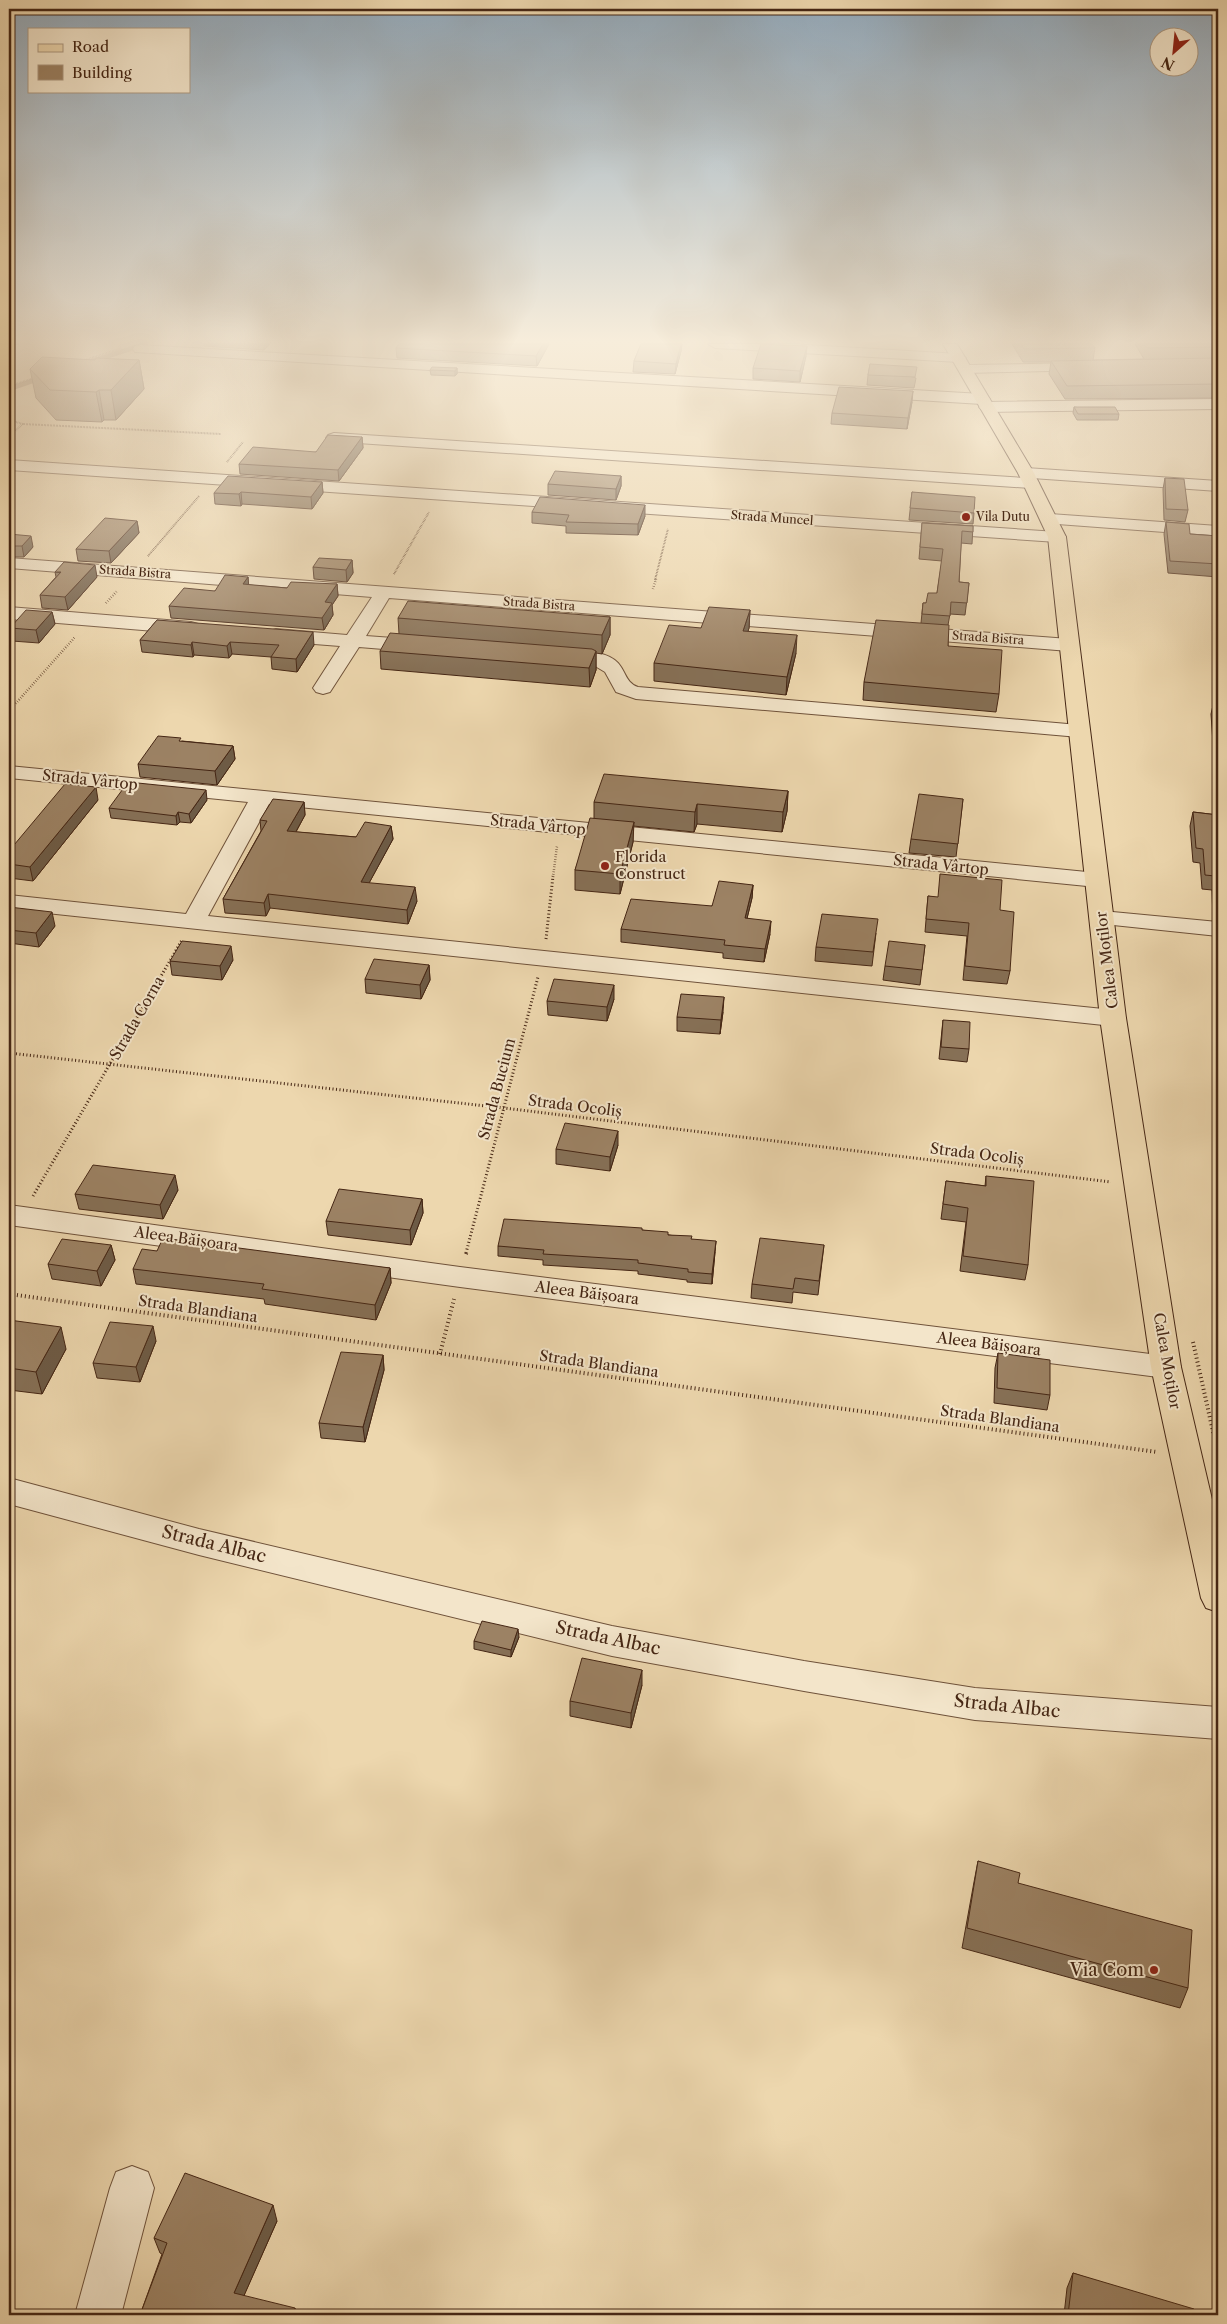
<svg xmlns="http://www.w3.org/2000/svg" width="1227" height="2324" viewBox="0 0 1227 2324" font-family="'Libre Caslon Text',serif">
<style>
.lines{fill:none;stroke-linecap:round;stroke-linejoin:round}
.stream{stroke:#886c51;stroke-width:4.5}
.minor-casing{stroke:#6f523a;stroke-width:2}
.tertiary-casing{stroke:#6f523a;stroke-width:2}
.primary-casing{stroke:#452614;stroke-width:2}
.path-far3{stroke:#452614;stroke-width:2;stroke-dasharray:0.5 1;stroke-linecap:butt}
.path-far2{stroke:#452614;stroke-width:2.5;stroke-dasharray:0.5 2;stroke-linecap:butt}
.path-far1{stroke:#452614;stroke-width:3;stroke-dasharray:1 2.5;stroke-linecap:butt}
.path{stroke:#452614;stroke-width:4;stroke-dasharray:1 3;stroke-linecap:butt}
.minor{fill:#f3e5ca;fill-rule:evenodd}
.tertiary{fill:#f3e5ca;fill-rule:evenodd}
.primary{fill:#edd7ae;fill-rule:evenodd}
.wall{fill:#867056;stroke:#452614}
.shaded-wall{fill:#6d5b46;stroke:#452614}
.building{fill:#9c8264;stroke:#452614}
.poi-dot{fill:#8f2418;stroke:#f3e5ca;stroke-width:2}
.labels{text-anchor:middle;stroke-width:4;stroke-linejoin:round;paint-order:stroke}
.far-poi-label{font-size:12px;fill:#452614;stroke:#f3e5ca;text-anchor:start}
.far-street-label{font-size:12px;fill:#452614;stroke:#f3e5ca}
.street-label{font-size:15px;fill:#452614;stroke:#f3e5ca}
.poi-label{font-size:15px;fill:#452614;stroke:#f3e5ca;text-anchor:start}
.near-street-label{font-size:18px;fill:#452614;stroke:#f3e5ca}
.near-poi-label{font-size:18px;fill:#452614;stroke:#f3e5ca;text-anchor:end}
</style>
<rect width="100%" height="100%" fill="#edd7ae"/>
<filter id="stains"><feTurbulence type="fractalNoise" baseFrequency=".004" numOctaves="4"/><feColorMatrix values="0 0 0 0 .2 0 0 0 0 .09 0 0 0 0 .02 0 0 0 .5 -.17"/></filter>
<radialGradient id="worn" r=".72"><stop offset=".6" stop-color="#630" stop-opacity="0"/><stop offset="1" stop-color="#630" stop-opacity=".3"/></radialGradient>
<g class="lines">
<path class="stream" d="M93,361L145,344
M9,389L41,378"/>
<g class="minor-casing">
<path id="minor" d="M708,344H790L959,354L966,358L959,362L715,348Z
M140,345L982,394L990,399L982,404L135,352L133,349L135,346Z
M1087,363L1094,367L1092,370L965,373L958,369L965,365Z
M1218,399V409L987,412L982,410L979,407L982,404L987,402Z
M334,433L1025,478L1018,473L1020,470L1026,468L1218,481V491L1032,478L1039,483L1037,487L1031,488L328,441L326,438L328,435Z
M9,460L1057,532L1063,533L1066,537L1063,541L1057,542L9,470Z
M1050,514L1218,526V536L1044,523L1041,519L1044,515Z
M9,558L1069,639L1076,641L1079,645L1076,649L1069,651L389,598L366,636L420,640L427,642L430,646L427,650L420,652L359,647L330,692L323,694L316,692L313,688L340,646L276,641L269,639L266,635L269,631L276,629L347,635L372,597L9,568Z
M9,607L191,622L198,624L200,628L198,632L191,634L9,619Z
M560,651C578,652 605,649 618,663C626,672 626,683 638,687L1079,725L1086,727L1089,731L1086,735L1079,737L636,699L616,692L605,672L595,666L553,661L550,657L553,653Z
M9,766L1097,873L1105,875L1108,880L1105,885L1097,887L269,804L208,916L1113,1010L1122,1013L1126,1018L1122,1023L1113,1026L9,909V895L186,914L248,802L9,778Z
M1102,911L1218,922V936L1094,923L1090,918L1094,913Z
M9,1205L460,1267L1166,1356L1177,1359L1181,1367L1177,1375L1166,1378L460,1287L9,1225Z
M132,2166L148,2172L154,2188L121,2315H75L110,2188L116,2172Z"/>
</g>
<g class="tertiary-casing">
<path id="tertiary" d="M9,1478L199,1529L612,1626L804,1661L975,1688L1218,1707V1739L975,1720L804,1691L612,1656L199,1555L9,1504Z"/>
</g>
<g class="primary-casing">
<path id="primary" d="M943,344H957L1034,473L1066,537L1126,1018L1181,1367L1218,1525V1612L1206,1608L1201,1598L1151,1367L1100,1018L1048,537L1018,473Z"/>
</g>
<path class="path-far3" d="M85,360L122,348
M9,386L34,378
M9,420L23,424L9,436
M23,424L221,434
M227,462L243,442
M148,556L199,496
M394,574L429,512
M655,580L668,529"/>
<path class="path-far2" d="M653,589L656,579
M106,603L117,591
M9,711L75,637
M553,877L557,846"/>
<path class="path-far1" d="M546,939L553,876
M9,1053L504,1108L1111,1182
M33,1196L182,940
M466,1253L538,977"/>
<path class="path" d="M466,1254L467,1251
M9,1294L1157,1452
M1193,1342L1218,1454
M440,1354L454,1299"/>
<use href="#minor" class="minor"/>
<use href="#tertiary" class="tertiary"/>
<use href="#primary" class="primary"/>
</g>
<path class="wall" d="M204,344H270L264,350L204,346Z
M549,344L537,366L397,358L396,348Z
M641,344H682L681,351L675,374L633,372L634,361Z
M1012,344H1092L1095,348L1093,360L1144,359L1135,344H1218V398L1065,399L1049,374L1051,362H1023Z
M806,356L800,382L753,379V368Z
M95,360H139L144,389L116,420H104L102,422L56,420L36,398L30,369Z
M870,364L916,378L914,388L867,385L868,375Z
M457,368V374L455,376L431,375L430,370Z
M912,402L907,429L831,424L832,413Z
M1074,407L1119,414L1118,420H1077L1073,413Z
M362,437L363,448L339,481L240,474L239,464L316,452Z
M621,476V486L616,500L548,495V484Z
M1165,478L1188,510L1185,522L1164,520L1163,489Z
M322,482L323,493L312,509L242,504L241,506L215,504L214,493Z
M912,492L974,513L973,524L909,520Z
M532,512L645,516L638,535L566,533V526L532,523Z
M137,521L139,533L111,563L78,561L76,549Z
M1166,522L1190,534L1218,536V577L1168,573L1164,534Z
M922,523L973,526L972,544L961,543L959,582L969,583L965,615L950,614L948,625V646L999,694L996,712L863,700L864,682L921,623L923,603H926L937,593L942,561L919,559Z
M9,534L33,547L24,557H9Z
M352,560L353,573L347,582L314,579L313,567Z
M55,572L97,577L68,610L42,608L40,595L56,577Z
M248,577V585L287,588L337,584L338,596L332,605L333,615L324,630L171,618L169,606L215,591Z
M750,610L749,628L748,631L796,653L786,695L654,681V663L701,628Z
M52,612L55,624L39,643L12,641L10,628Z
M610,617V635L602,654L596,653V670L590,687L381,669L380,651L399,634L398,618Z
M157,620L314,645L297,672L272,669L271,657L232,654L229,658L194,655L193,657L142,652L140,640Z
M1214,701L1218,702V758H1214L1211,714Z
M182,741L233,746L235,759L217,785L140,777L138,764Z
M788,791L787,811L782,832L697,824L694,832L633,826V842L620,894L575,890V870L594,818V802Z
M963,799L956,857L909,853L911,839Z
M98,800L33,881L9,878V851Z
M207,800L191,823L180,822L177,825L111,818L109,808Z
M304,802L305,815L296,832L356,837L391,826L393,839L369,883L417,901L408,924L270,908L266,916L225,913L223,899L261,831L260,820Z
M1193,812L1218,815V921L1213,920L1212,890L1202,889L1200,863L1193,862L1190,826Z
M753,885L752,898L747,918L770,934L764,962L723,958V953L621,942V929L712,906Z
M928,896L1000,910L1010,971L1007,984L963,980L967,936L925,932Z
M9,907L55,926L39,947L9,943Z
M1218,923V955H1215L1214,937L1217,924Z
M876,933L872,966L815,961L816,947Z
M925,945L920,985L883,980L885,966Z
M233,960L222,980L172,975L170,961Z
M429,965L430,980L421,999L366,993L365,979Z
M614,999L607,1021L548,1015L547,1001Z
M723,1012L720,1034L677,1031V1017Z
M943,1020L969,1049L967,1062L939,1059Z
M618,1145L610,1171L556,1164V1149Z
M986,1176L1028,1265L1025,1280L960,1271L966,1222L941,1219L946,1181L985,1186Z
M178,1190L163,1219L79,1209L75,1194Z
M422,1199L423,1213L411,1245L328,1235L326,1221Z
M642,1230L691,1239L715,1252L712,1284L687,1282V1280L638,1274V1271L543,1265V1260L498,1256V1246Z
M111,1245L115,1260L101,1286L52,1279L48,1264Z
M824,1245L818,1295L793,1292L792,1303L751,1298L752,1284Z
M157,1251L390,1268L391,1283L376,1320L265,1304L264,1299L136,1284L133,1269Z
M9,1320L66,1349L42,1394L9,1390Z
M156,1341L140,1382L97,1378L93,1363Z
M998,1353L1050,1395L1047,1410L994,1403L995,1368Z
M383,1355L384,1370L365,1442L321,1438L319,1423Z
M519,1637L511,1657L474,1649V1641Z
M642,1685L631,1728L570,1716V1701Z
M978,1861L1018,1883L1188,1988L1180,2008L962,1948L974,1882Z
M277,2221L244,2295L140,2315L162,2254L160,2253L154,2238Z
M1073,2273L1194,2315H1064L1067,2288Z"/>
<path class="shaded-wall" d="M9,344H19L10,346Z
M264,344H270L264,350Z
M543,344H549L537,366L536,356Z
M681,344H682L681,351L675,374L676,364Z
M807,346L806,356L800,382V371Z
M139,360L144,389L116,420L111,390Z
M457,368V374L455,376V371Z
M99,390L104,420L102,422L96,392Z
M913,391L912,402L907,429L908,418Z
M362,437L363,448L339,481L338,470Z
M621,476V486L616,500V489Z
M322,482L323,493L312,509L311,497Z
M241,492L242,504L241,506L239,494Z
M645,505V516L638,535V524Z
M137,521L139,533L111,563L109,551Z
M31,536L33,547L24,557L22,546Z
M11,559L13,570L9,576V562Z
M352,560L353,573L347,582L346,570Z
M95,565L97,577L68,610L65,597Z
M248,577L249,589L243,584Z
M337,584L338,596L332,605L333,615L324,630L322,618L325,602Z
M750,610L749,628L742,649L743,631Z
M52,612L55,624L39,643L36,630Z
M610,617V635L602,654V635Z
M313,632L314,645L297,672L296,659Z
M797,635L796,653L786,695L787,677Z
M192,642L194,655L193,657L191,645Z
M230,642L232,654L229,658L227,646Z
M596,651V670L590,687L589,668Z
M233,746L235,759L217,785L215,771Z
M96,787L98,800L33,881L30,867Z
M206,790L207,800L191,823L189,814Z
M788,791L787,811L782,832L783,812Z
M304,802L305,815L289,844L287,831Z
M697,804V824L694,832L695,812Z
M178,812L180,822L177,825L176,816Z
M634,822L633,842L620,894V874Z
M391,826L393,839L362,896L361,882Z
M753,885L752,898L744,931L745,918Z
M415,887L417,901L408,924L407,910Z
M268,894L270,908L266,916L264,903Z
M52,912L55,926L39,947L36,933Z
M771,921L770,934L764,962L765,949Z
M231,946L233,960L222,980L220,966Z
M429,965L430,980L421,999L420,985Z
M614,985V999L607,1021V1007Z
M724,997L723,1012L720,1034L721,1020Z
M618,1131V1145L610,1171V1157Z
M175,1175L178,1190L163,1219L160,1205Z
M422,1199L423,1213L411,1245L410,1230Z
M716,1241L715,1252L712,1284V1274Z
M111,1245L115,1260L101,1286L97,1271Z
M390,1268L391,1283L376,1320L375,1305Z
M153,1326L156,1341L140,1382L136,1367Z
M61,1327L66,1349L42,1394L36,1372Z
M383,1355L384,1370L365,1442L363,1427Z
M518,1629L519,1637L511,1657V1650Z
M642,1670V1685L631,1728V1713Z
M273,2205L277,2221L239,2307L234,2293Z
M295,2308L297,2315H292Z"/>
<path class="building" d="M399,344H543L536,356L396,348Z
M641,344H681L676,364L634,361Z
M761,344L807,346L800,371L753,368Z
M1021,344H1092L1095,348L1024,349Z
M1144,344H1218V347L1147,348Z
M42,357L95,360L96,358L139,360L111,390H99L96,392L50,390L30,369Z
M1218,358V384L1067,386L1051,361Z
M870,364L917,367L915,377L868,375Z
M432,367L457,368L455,371L430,370Z
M839,387L913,391L908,418L832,413Z
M1074,407H1115L1119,414H1078Z
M328,435L362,437L338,470L239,464L253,447L316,452Z
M555,471L621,476L616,489L548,484Z
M228,476L322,482L311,497L241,492L239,494L214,493Z
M1165,478L1184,479L1188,510L1166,509Z
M912,492L975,497L974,513L910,508Z
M540,497L645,505L638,524L566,522L569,515L532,512Z
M105,518L137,521L109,551L76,549Z
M1166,522L1189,524L1190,534L1218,536V564L1170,561Z
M922,523L973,526V532L962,531L959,582L969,583L967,603L951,602L950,616L922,614L923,603H926L928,593H937L943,549L920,547Z
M9,534L31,536L22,546H9Z
M319,558L352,560L346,570L313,567Z
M64,562L95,565L65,597L40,595L61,572H55Z
M225,575L248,577L243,584L287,588L291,582L337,584L325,602L332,603L322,618L169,606L184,588L215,591Z
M408,601L610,617L602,635L398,618Z
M709,607L750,610L743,631L797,635L787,677L654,663L669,625L701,628Z
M26,610L52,612L36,630L10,628Z
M157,620L313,632L296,659L271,657L279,645L230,642L227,646L192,642L191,645L140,640Z
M876,620L949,625L948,646L1002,650L999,694L864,682Z
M390,633L592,649L596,651L589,668L380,651Z
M1214,701L1218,702V745H1217Z
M158,736L181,738L179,741L233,746L215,771L138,764Z
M604,774L788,791L783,812L697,804L695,812L594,802Z
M128,782L206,790L189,814L178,812L176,816L109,808Z
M65,784L96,787L30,867L9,864V851Z
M919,794L963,799L958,844L911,839Z
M273,799L304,802L287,831L356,837L365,822L391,826L361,882L415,887L407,910L268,894L264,903L223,899L267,821L260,820Z
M1193,812L1218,815V906H1217L1215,876L1205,875L1203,849L1196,848Z
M590,818L634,822L620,874L575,870Z
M940,874L1002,880L1000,910L1014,912L1010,971L965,966L969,923L926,919L928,896L938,897Z
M719,881L753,885L745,918L771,921L765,949L724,945L725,940L621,929L631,899L712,906Z
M9,907L52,912L36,933L9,930Z
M822,914L878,919L873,952L816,947Z
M1218,923V941L1217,924Z
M182,941L231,946L220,966L170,961Z
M889,941L925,945L922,970L885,966Z
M374,959L429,965L420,985L365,979Z
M554,979L614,985L607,1007L547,1001Z
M681,994L724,997L721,1020L677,1017Z
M943,1020L970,1022L969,1049L941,1047Z
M565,1123L618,1131L610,1157L556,1149Z
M93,1165L175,1175L160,1205L75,1194Z
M986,1176L1034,1181L1028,1265L963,1256L968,1208L943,1204L946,1181L986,1186Z
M339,1189L422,1199L410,1230L326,1221Z
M504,1219L642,1228V1230L668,1232V1235L692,1236L691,1239L716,1241L712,1274L688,1272V1269L638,1263V1260L543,1254L544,1250L498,1246Z
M163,1238L390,1268L375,1305L262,1289L264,1284L133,1269L142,1249L157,1251Z
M760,1238L824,1245L819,1281L795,1278L793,1289L752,1284Z
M62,1239L111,1245L97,1271L48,1264Z
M9,1320L61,1327L36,1372L9,1368Z
M110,1322L153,1326L136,1367L93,1363Z
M341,1352L383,1355L363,1427L319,1423Z
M998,1353L1050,1360V1395L997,1388Z
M482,1621L518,1629L511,1650L474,1641Z
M582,1658L642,1670L631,1713L570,1701Z
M978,1861L1020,1873L1018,1883L1192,1930L1188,1988L967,1928Z
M185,2173L273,2205L234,2293L295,2308L292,2315H140L167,2243L154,2238Z
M1073,2273L1194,2309V2315H1068Z"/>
<linearGradient id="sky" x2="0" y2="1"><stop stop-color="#93aabc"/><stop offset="0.51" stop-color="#f7eddb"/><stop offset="1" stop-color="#f7eddb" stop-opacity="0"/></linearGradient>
<rect width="1227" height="669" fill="url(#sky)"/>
<g class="poi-dot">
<circle cx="966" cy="517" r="5"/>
<circle cx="605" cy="866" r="5"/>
<circle cx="1154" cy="1970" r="5"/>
</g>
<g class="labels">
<g class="far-poi-label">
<text x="976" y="521">Vila Dutu</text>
</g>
<g class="far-street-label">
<text transform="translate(772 518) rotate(4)" y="4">Strada Muncel</text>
<text transform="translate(135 572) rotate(4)" y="4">Strada Bistra</text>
<text transform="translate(539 604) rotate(4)" y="4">Strada Bistra</text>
<text transform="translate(988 638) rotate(4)" y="4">Strada Bistra</text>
</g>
<g class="street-label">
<text transform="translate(90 780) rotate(6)" y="5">Strada Vârtop</text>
<text transform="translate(538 825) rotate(6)" y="5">Strada Vârtop</text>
<text transform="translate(941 865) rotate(6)" y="5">Strada Vârtop</text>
<text transform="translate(1107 960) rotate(-97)" y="5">Calea Moților</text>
<text transform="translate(137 1018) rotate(-60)" y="5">Strada Corna</text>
<text transform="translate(497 1089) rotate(-75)" y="5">Strada Bucium</text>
<text transform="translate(575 1106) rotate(7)" y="5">Strada Ocoliș</text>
<text transform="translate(977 1154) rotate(7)" y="5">Strada Ocoliș</text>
<text transform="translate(186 1239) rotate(8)" y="5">Aleea Băișoara</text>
<text transform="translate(587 1293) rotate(7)" y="5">Aleea Băișoara</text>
<text transform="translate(198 1309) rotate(8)" y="5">Strada Blandiana</text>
<text transform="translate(989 1344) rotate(7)" y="5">Aleea Băișoara</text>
<text transform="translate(1167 1361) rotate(80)" y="5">Calea Moților</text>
<text transform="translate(599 1364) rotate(8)" y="5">Strada Blandiana</text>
<text transform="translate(1000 1419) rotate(8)" y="5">Strada Blandiana</text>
</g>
<g class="poi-label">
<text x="615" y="862">Florida<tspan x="615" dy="17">Construct</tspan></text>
</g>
<g class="near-street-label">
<text transform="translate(214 1544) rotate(14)" y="6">Strada Albac</text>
<text transform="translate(608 1638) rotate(12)" y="6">Strada Albac</text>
<text transform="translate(1007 1706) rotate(6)" y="6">Strada Albac</text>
</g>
<g class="near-poi-label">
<text x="1144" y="1976">Via Com</text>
</g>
</g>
<rect width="1227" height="2324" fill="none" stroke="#edd7ae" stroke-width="30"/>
<rect x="10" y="10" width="1207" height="2304" fill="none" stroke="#452614" stroke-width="2.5"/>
<rect x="15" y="15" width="1197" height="2294" fill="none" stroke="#452614"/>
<rect x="28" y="28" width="162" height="65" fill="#f3e5ca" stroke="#ad9981"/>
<rect x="38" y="44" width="25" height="8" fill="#edd7ae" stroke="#ad9981"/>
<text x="72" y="52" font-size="15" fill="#452614">Road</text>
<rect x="38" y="65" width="25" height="15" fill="#9c8264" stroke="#ad9981"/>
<text x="72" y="78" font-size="15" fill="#452614">Building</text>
<g transform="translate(1174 52) rotate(207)"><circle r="24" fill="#f3e5ca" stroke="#ad9981"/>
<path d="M0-4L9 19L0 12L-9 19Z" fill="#8f2418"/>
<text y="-8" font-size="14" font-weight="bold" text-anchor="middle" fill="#452614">N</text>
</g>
<rect width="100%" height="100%" filter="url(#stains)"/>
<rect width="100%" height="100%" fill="url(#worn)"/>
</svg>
